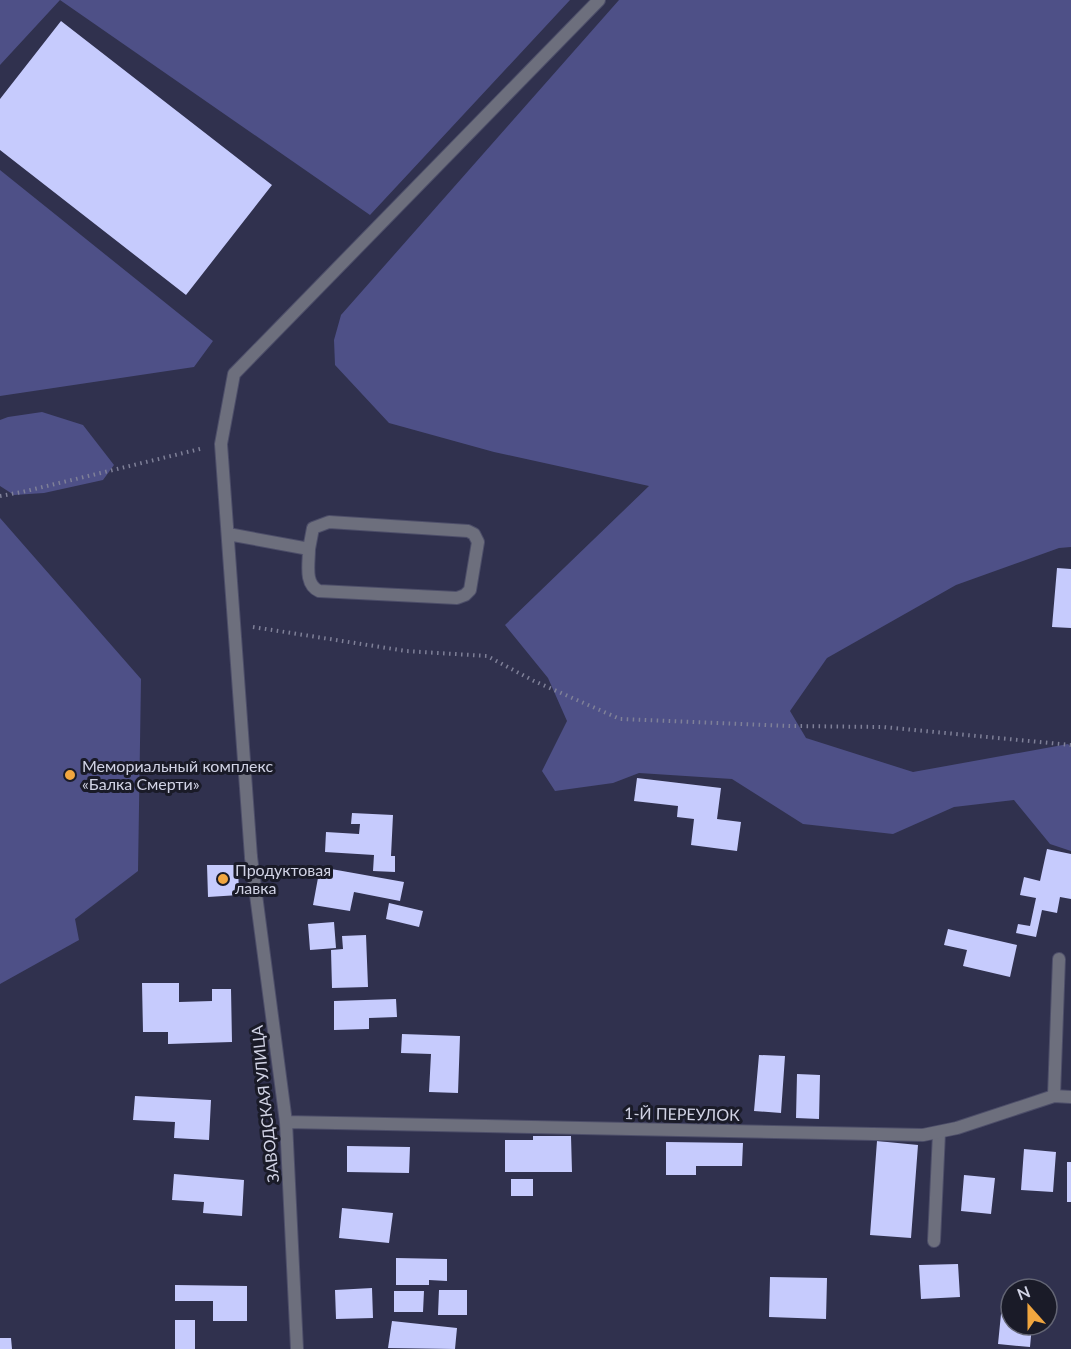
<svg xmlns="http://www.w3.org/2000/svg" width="1071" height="1349" viewBox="0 0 1071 1349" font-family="Lato,sans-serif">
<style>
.green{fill:#4e5087}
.building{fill:#c6cbfd}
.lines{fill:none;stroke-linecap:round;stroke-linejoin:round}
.service-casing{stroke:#4d4e69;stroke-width:14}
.minor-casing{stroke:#4d4e69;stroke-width:14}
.path{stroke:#7f8098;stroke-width:4;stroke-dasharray:1.5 4.5;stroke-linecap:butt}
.service{stroke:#6d6f7d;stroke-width:12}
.minor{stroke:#6d6f7d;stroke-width:12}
.poi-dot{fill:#f1a63f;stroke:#1a1b28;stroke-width:2}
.labels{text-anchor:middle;stroke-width:6;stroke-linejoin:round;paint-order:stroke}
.poi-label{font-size:16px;fill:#d1d3e5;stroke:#1a1b28;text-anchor:start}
.street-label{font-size:16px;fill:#d1d3e5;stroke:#1a1b28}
</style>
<rect width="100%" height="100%" fill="#30314e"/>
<path class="green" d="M0,0H570L370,215L60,0L0,65Z
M619,0H1071V547L1059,548L956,585L827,658L790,711L806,738L913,772L1068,744L1071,747V851L1050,844L1014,800L954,807L893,834L803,824L732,779L639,773L613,783L555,791L542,771L567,721L548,678L505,625L649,486L494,452L389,423L335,365L334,340L341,315Z
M0,170L213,341L194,367L0,396Z
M42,412L83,425L114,465L103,480L44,493L14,495L0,486V420L8,417Z
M0,518L141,679L138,871L75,919L79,940L0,984Z"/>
<path class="building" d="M61,21L272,185L186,295L0,150V99Z
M1057,568L1071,569V628L1052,627Z
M637,778L721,788L717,819L741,822L737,851L691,845L694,819L677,817L678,806L634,801Z
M352,813L393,815L391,856H395V872L373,871L374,855L325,852L326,832L359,834L360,824H351Z
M1047,849L1071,854V899L1060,897L1057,913L1042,910L1036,937L1016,933L1018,924L1030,926L1036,898L1020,895L1024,877L1040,881Z
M207,865H238L239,895L208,897Z
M320,867L404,882L400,901L354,892L350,911L313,905Z
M389,903L423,911L419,927L386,919Z
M334,922L336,948L310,950L308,924Z
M948,929L1017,945L1010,977L963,966L967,950L944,945Z
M366,935L368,987L332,988L331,950L343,949L342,936Z
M142,983H179V1002L212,1001V989H231L232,1042L168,1044V1032H143Z
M396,999L397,1017L369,1018V1029L334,1030V1001Z
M402,1034L460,1036L458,1093L429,1092L431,1054L401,1053Z
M759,1055L785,1056L781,1113L754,1111Z
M797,1074L820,1075L819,1119L796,1118Z
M135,1096L211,1100L209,1140L174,1138L175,1122L133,1120Z
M533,1136H571L572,1172H505V1140H533Z
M877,1141L918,1145L911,1238L870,1235Z
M666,1142L743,1143L742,1166H696V1175H666Z
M347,1146L410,1147L409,1173L347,1172Z
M1024,1149L1056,1152L1053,1192L1021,1190Z
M1067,1162H1071V1202H1067Z
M174,1174L244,1180L242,1216L203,1213L204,1202L172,1200Z
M964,1175L995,1178L991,1214L961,1211Z
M511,1179H533V1196H511Z
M342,1208L393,1213L389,1243L339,1238Z
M396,1258L447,1259V1281L429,1280V1285H396Z
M958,1264L960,1297L921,1299L919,1265Z
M770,1277L827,1278L826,1319L769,1317Z
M175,1285L247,1286V1321H213V1301H175Z
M1029,1285L1049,1287V1289H1028Z
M372,1288L373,1318L336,1319L335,1290Z
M439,1290H467V1315H438Z
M394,1291H424L423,1312H394Z
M1002,1304L1011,1305V1325H1032L1030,1347L998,1344Z
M175,1320H195V1349H175Z
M392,1321L457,1328L455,1349L388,1348Z
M0,1338H11L12,1349H0Z"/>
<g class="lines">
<g class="service-casing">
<path id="service" d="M228,534L309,549C309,564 304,584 319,591L457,598L465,595L470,590L478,542L474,534L468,531L329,522L313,528L309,549
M251,857L221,444L234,374L599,0
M1054,1096L1059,959
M934,1241L939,1133"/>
</g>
<g class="minor-casing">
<path id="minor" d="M251,857L286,1122L297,1349
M286,1122L923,1135L957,1128L1054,1096L1071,1097"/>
</g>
<path class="path" d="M0,496L22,492L204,448
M253,627L406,651L487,656L534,681L620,719L791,726L883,727L1071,745"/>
<use href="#service" class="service"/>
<use href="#minor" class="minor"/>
</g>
<g class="poi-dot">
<circle cx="70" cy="775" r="6"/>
<circle cx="223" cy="879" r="6"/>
</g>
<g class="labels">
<g class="poi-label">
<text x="82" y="772">Мемориальный комплекс<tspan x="82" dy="18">«Балка Смерти»</tspan></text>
<text x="235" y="876">Продуктовая<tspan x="235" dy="18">лавка</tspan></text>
</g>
<g class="street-label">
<text transform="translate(265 1104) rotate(-96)" y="6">ЗАВОДСКАЯ УЛИЦА</text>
<text transform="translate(682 1114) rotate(1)" y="6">1-Й ПЕРЕУЛОК</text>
</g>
</g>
<g transform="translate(1029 1307) rotate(339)"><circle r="28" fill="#1a1b28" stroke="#636574" stroke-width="1.5"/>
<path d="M0-4.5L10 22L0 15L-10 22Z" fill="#f1a63f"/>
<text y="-9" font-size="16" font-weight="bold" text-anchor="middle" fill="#d1d3e5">N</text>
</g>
</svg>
